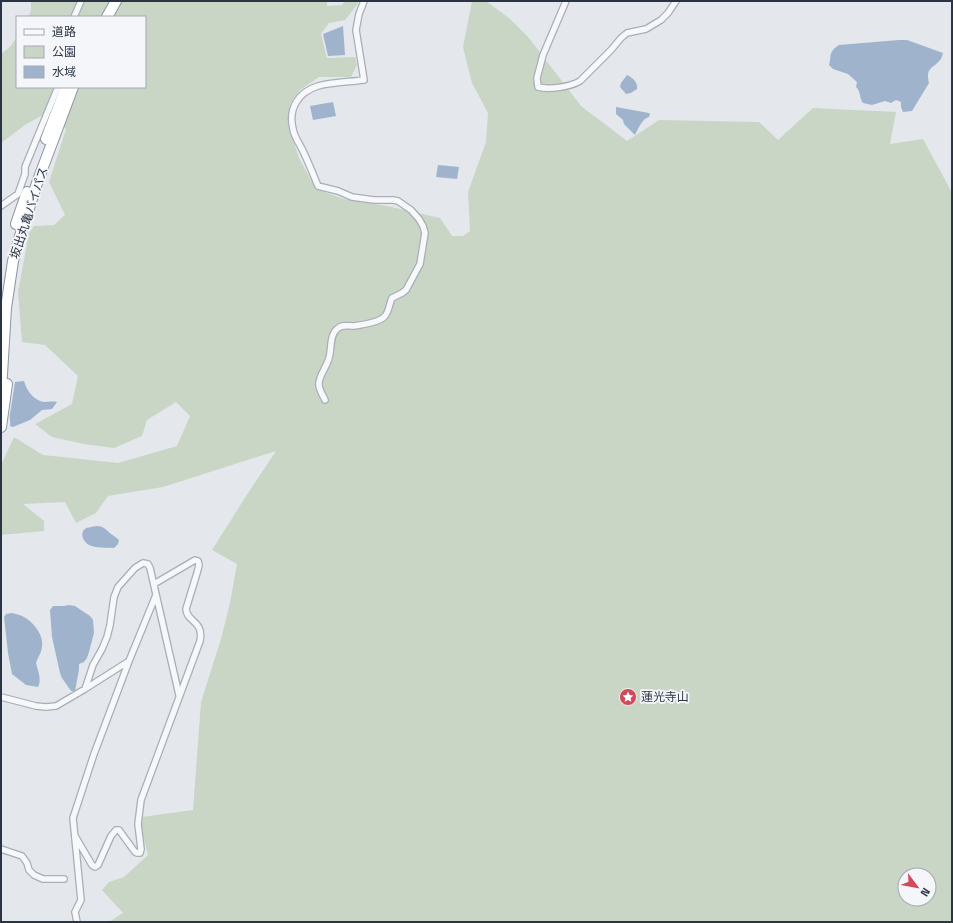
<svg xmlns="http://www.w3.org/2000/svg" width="953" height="923" viewBox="0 0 953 923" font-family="'Space Grotesk','Noto Sans JP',sans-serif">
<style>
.green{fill:#c9d6c5;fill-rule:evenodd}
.water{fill:#9fb4cc}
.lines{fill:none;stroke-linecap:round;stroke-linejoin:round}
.street-casing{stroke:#a9aeb7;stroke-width:8}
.highway-casing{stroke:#8b94a3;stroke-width:12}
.street{stroke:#f7f8fa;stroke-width:5.5}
.highway{stroke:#fff;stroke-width:10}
.labels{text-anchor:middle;stroke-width:3.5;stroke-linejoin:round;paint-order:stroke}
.street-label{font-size:12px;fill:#2b3445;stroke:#f4f6f9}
.poi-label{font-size:12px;fill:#2b3445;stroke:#f4f6f9;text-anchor:start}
</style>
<rect width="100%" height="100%" fill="#e4e7ec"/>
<path class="green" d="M31,1H327V6L342,5L345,1H359L357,5L345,20L329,23L321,34L327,58L355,57L357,65L351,77H319L300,90L290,104L288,124L299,158L316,189L344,199L387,206L440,218L452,236H463L470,231L468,192L486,142L488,113L472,83L463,47L472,1H486L509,18L529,38L581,106L627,141L659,120L759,122L778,140L813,108L896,112L890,144L923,139L950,189L952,196V922H109L123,913L102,890L109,882L124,877L148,855L142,832V817L193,810L201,702L221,639L230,603L237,564L212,550L248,493L276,451L163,487L108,496L96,513L76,523L65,502L23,504L44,521V531L1,535V465L14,437L43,455L118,463L177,446L190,416L176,402L147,420L142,436L114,448L84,444L52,437L35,424L72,404L78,376L45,345L22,342L18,292L29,233L34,226L54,225L65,215L49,182L66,129L41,116L25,125L1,143V54L11,46L17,37V87H145V17H28L31,11ZM905,875H929V899H905Z"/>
<path class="water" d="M343,26L345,55L328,56L323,34Z
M899,40H907L943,53C942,55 942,57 941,59C933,69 925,67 929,83L912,111L903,112L901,107V102L896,100L891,103L885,101L872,105L863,103C859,98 861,91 856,87L857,82L848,74L833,69L829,65C832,55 828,52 839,45Z
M627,75C633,78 638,82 637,89L631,93L626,94L620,87L621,83Z
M333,102L336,116L313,120L310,106Z
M616,107L649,113L650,114L649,117C642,119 638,129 635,135L624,124L623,120L616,114Z
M438,165L459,167L457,179L436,177Z
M24,381C27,391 33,400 44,402C48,402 52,401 57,402L52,409L42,410L30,420L13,427L10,426C11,422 9,419 10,414L15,382Z
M97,526C104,526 106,530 111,534C114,536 117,538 119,540L118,544L114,548C106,547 97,549 89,545C84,543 79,533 85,529C87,527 93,527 97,526Z
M69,605L75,606L90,616L93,620L94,633L89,652L87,658L84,662L79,664V670L75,691H71L62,678L60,673L52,637L50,610L53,606H64Z
M12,613C16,614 21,615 24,617C33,622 44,635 42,646C42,652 38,657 36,663C38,672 42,679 38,687L26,685L12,674L8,653L4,617L6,614Z"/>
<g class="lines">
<g class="street-casing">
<path id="street" d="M566,1L543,55L537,78L538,87C549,90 570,87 580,81L611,50L621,38L627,33L646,29L661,20L668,13L676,1
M74,17L81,1
M1,206L18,194L25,174V167L58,87
M325,400C323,395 318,389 319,383C319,376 327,366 329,358C332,349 329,336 337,329C342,324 348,326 354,326C361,325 379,322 384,317C389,313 389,304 392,298L402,293L406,290L420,264L425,233L423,226L419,219L411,210L398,201L393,200H374L352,197L338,191L318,186C313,174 308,161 302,149C299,143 294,136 293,129C288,109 298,92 318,86C333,82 349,82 364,80L356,30L359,14L364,1
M85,689L93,665L102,649L107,637L110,625L114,597L118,587L135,568L143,563L148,564L150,568L179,695
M1,697L36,706L46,707L56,706L85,689L129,661
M75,836L92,865L95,867L98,865L111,836L116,830H119L135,852L137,853H140L141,849L138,824L141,800L200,641C204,620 187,623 186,609L197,573L199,565L198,561L195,560L154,584
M1,849L22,856L27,863L29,870L34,875L43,879H64
M77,922L75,912L81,900L73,818L94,754L129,661L156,595"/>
</g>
<g class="highway-casing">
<path id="highway" d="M107,17L116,1
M46,139L66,87
M16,224L27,192
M1,391L6,308L13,261L20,236L37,183L73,87
M1,427L7,384"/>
</g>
<use href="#street" class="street"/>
<use href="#highway" class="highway"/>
</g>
<defs>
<g id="sight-disc" transform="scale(0.9)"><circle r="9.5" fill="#d1495b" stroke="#f4f6f9"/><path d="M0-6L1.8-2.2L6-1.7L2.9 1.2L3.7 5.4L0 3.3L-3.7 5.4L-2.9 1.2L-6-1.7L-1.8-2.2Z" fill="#fff"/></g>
</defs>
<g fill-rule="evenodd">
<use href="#sight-disc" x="628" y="697"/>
</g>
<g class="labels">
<g class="street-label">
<text transform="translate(29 213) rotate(-72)" y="4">坂出丸亀バイパス</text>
</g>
<g class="poi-label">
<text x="641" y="701">蓮光寺山</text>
</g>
</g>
<rect width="953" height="923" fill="none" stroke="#2b3445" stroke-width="4"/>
<rect x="16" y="16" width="130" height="72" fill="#f4f6f9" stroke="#a4a8b1"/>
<rect x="24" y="29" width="20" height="6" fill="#f7f8fa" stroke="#a4a8b1"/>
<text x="52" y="36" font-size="12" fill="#2b3445">道路</text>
<rect x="24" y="46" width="20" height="12" fill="#c9d6c5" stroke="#a4a8b1"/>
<text x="52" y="56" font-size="12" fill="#2b3445">公園</text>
<rect x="24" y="66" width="20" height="12" fill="#9fb4cc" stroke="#a4a8b1"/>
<text x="52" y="76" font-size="12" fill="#2b3445">水域</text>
<g transform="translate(917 887) rotate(122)"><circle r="19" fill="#f4f6f9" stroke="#a4a8b1"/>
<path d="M0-3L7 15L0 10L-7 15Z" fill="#d1495b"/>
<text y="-6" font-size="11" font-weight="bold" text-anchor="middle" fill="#2b3445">N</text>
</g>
</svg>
